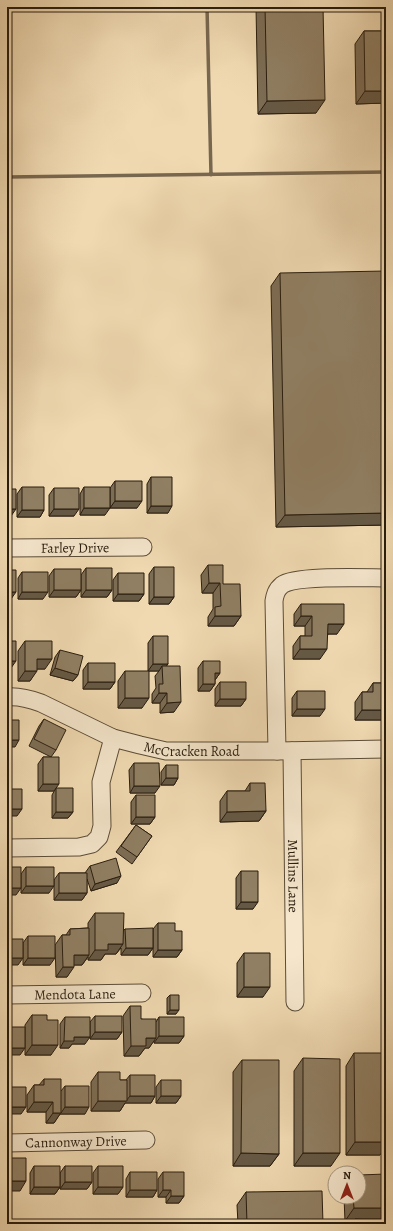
<svg xmlns="http://www.w3.org/2000/svg" width="393" height="1231" viewBox="0 0 393 1231" font-family="Alegreya,serif">
<style>
.lines{fill:none;stroke-linecap:round;stroke-linejoin:round}
.stream{stroke:#78674f;stroke-width:3.5}
.minor-casing{stroke:#5b4c37;stroke-width:19}
.minor{stroke:#f5e6cc;stroke-width:17}
.wall{fill:#7c6d55;stroke:#291d0e}
.shaded-wall{fill:#655945;stroke:#291d0e}
.building{fill:#907f63;stroke:#291d0e}
.labels{text-anchor:middle;stroke-width:4;stroke-linejoin:round;paint-order:stroke}
.street-label{font-size:14px;fill:#291d0e;stroke:#f5e6cc}
</style>
<rect width="100%" height="100%" fill="#f0d9b1"/>
<filter id="stains"><feTurbulence type="fractalNoise" baseFrequency=".005" numOctaves="4"/><feColorMatrix values="0 0 0 0 .2 0 0 0 0 .09 0 0 0 0 .02 0 0 0 .5 -.17"/></filter>
<radialGradient id="worn" r=".72"><stop offset=".6" stop-color="#630" stop-opacity="0"/><stop offset="1" stop-color="#630" stop-opacity=".3"/></radialGradient>
<g class="lines">
<path class="stream" d="M207,7L211,175
M7,177L386,172"/>
<g class="minor-casing">
<g id="minor">
<path id="s1" d="M7,548L143,547"/>
<path id="s2" d="M7,697C19,696 30,699 41,703L113,738L140,745L166,751H277L386,749"/>
<path d="M277,751L274,601C275,595 276,590 282,585C295,575 366,578 386,578"/>
<path id="s3" d="M292,751L295,1002"/>
<path d="M7,848L79,847L92,844L99,837L102,826L101,782L113,738"/>
<path id="s4" d="M7,995L142,993"/>
<path id="s5" d="M7,1143L146,1140"/>
</g>
</g>
<use href="#minor" class="minor"/>
</g>
<path class="wall" d="M256,7H323L316,113L258,114Z
M364,31H386V103L356,104L355,44Z
M280,273L386,525L276,527L271,286Z
M151,477L168,513H147V484Z
M115,481L137,508H110V488Z
M22,487L44,510L40,517H17V494Z
M84,487L105,515H80V494Z
M54,488L74,516H49V495Z
M208,565L223,584L241,616L234,626H208V617L213,609V593H202L201,575Z
M154,567L174,597L169,604H149V574Z
M86,568L112,590L107,597H81V575Z
M54,569L81,590L76,597H49V576Z
M22,572L43,599H18V578Z
M118,573L144,594L139,601H113V580Z
M301,604L337,634H328L320,659H293V646L300,636H305V626H294V614Z
M153,636L168,664L166,666L174,712L160,713V703H152V694L156,688L155,676L159,671H148V643Z
M25,641L45,669H37L30,681H18V651Z
M60,650L78,675L73,681L50,675L55,657Z
M203,661L220,673L215,680V684L210,691H198V668Z
M88,663L115,682L110,689H83V670Z
M125,671L142,708H118V681Z
M220,682L246,699L241,706H215V689Z
M373,683H386V715L382,720H355V702L362,692H367Z
M297,691L320,716H292V698Z
M44,719L56,750L51,757L54,791H38V764L43,757H51L29,746L39,726Z
M134,763L155,793H130L129,770Z
M166,765L178,778L174,785H161V772Z
M250,783L266,811L259,821L220,822V801L227,791H245Z
M56,788L73,812L68,818H52V795Z
M136,795L155,817L150,824H131V802Z
M136,825L152,836L132,864L116,852Z
M90,866L117,883L91,891L87,879V893L82,900H54V880L59,873H85Z
M26,867L49,893H21V874Z
M241,871L253,909H236V878Z
M95,913L123,931L125,929L153,948L148,955H121V948L116,954H105L101,960H88V957L82,965H74L67,977H56L55,945L62,935H66L70,929L88,928V923Z
M158,923L175,931L182,950L177,957H153V929Z
M28,936L50,965H23V943Z
M244,953L263,997H237V963Z
M170,995L176,1014H167V998Z
M130,1006L141,1019L156,1022L159,1017L184,1036L179,1043H154V1040L149,1048H145L139,1056H124L123,1016Z
M32,1015L47,1020L51,1055H25V1025Z
M95,1016L122,1032L117,1039H90V1022Z
M65,1017L85,1044H72L69,1048H60V1024Z
M354,1053L380,1155H346V1066Z
M303,1058L331,1166H294V1071Z
M242,1060L279,1154L270,1166H233V1072Z
M98,1072L120,1080H126L130,1075L155,1096L151,1103H125L120,1111H91V1082Z
M44,1079L61,1091L65,1086L85,1114H60L54,1123H46V1112H27V1095L34,1085H39Z
M161,1080L181,1096L176,1103H156V1087Z
M34,1166L60,1187L55,1194H30V1173Z
M65,1166L92,1182L87,1189H60V1173Z
M98,1166L123,1187L118,1194H93V1173Z
M130,1172L157,1190L153,1197H126V1179Z
M163,1172L184,1196L179,1203H166V1197H158V1179Z
M246,1192L322,1224H238L237,1205Z
M344,1197H359L386,1224H352L354,1221H345Z"/>
<path class="shaded-wall" d="M365,91H386V103L356,104Z
M325,100L316,113L258,114L267,101Z
M115,501H142L137,508H110Z
M151,506H172L168,513H147Z
M84,508H110L105,515H80Z
M7,509H16L11,516H7Z
M54,509H79L74,516H49Z
M22,510H44L40,517H17Z
M386,513V525L276,527L285,515Z
M209,583H220L213,593H202Z
M54,590H81L76,597H49Z
M86,590H112L107,597H81Z
M7,592H16L11,599H7Z
M22,592H48L43,599H18Z
M118,594H144L139,601H113Z
M154,597H174L169,604H149Z
M215,616H241L234,626H208Z
M301,616H312L305,626H294Z
M328,624H344L337,634H321Z
M300,649H327L320,659H293Z
M37,659H52L45,669H30Z
M7,661H16L11,668H7Z
M153,664H168L163,671L162,666L159,671H148Z
M55,668L78,675L73,681L50,675Z
M25,671H37L30,681H18Z
M215,673H220L215,680H210Z
M88,682H115L110,689H83Z
M203,684H215L210,691H198Z
M159,693H167L160,703H152Z
M125,698H149L142,708H118Z
M220,699H246L241,706H215Z
M181,702L174,712L160,713L167,703Z
M297,709H325L320,716H292Z
M362,710H386V715L382,720H355Z
M7,740H19L15,747H7Z
M166,778H178L174,785H161Z
M43,784H59L54,791H38Z
M134,786H160L155,793H130Z
M7,809H22L17,816H7Z
M266,811L259,821L220,822L227,812Z
M56,812H73L68,818H52Z
M136,817H155L150,824H131Z
M121,876L117,883L91,891L95,884Z
M26,886H54L49,893H21Z
M7,888H21L16,895H7Z
M59,893H87L82,900H54Z
M241,902H258L253,909H236Z
M108,944H123L116,954H105L101,960H88L95,950Z
M126,948H153L148,955H121Z
M158,950H182L177,957H153Z
M74,955H89L82,965H67Z
M7,958H23L18,965H7Z
M28,958H55L50,965H23Z
M63,967H74L67,977H56Z
M244,987H270L263,997H237Z
M170,1010H179L176,1014H167Z
M95,1032H122L117,1039H90Z
M159,1036H184L179,1043H154Z
M74,1037H90L85,1044H72L69,1048H60L64,1041Z
M146,1038H156L149,1048H145L139,1056H124L131,1046Z
M32,1045H58L51,1055H25Z
M7,1048H25L20,1055H7Z
M130,1096H155L151,1103H125L120,1111H91L98,1101H126Z
M161,1096H181L176,1103H156Z
M34,1102H53L46,1112H27Z
M7,1107H26L21,1114H7Z
M65,1107H89L85,1114H60L54,1123H46L53,1113H61Z
M355,1142H386V1146L380,1155H346Z
M241,1153L279,1154L270,1166H233Z
M303,1153H340L331,1166H294Z
M7,1181H26L20,1191H7Z
M65,1182H92L87,1189H60Z
M34,1187H60L55,1194H30Z
M98,1187H123L118,1194H93Z
M130,1190H157L153,1197H126Z
M163,1190H171L166,1197H158Z
M171,1196H184L179,1203H166Z
M354,1208H386V1221L355,1219L354,1221H345Z"/>
<path class="building" d="M265,7H323L325,100L267,101Z
M364,31H386V91H365Z
M386,271V513L285,515L280,273Z
M151,477H172V506H151Z
M115,481H142V501H115Z
M22,487H44V510H22Z
M84,487H110V508H84Z
M54,488H79V509H54Z
M7,489H16V509H7Z
M208,565H223V584H240L241,616H215V607L221,606L220,583H209Z
M154,567H174V597H154Z
M86,568H112V590H86Z
M54,569H81V590H54Z
M7,570H16V592H7Z
M22,572H48V592H22Z
M118,573H144V594H118Z
M301,604H344V624H328L327,649H300V636H312V616H301Z
M153,636H168V664H153Z
M7,641H16V661H7Z
M25,641H52V659H37V671H25Z
M60,650L83,656L78,675L55,668Z
M203,661H220V673H215V684H203Z
M88,663H115V682H88Z
M162,666H180L181,702L167,703V693H159V684H163Z
M125,671H149V698H125Z
M220,682H246V699H220Z
M373,683H386V710H362V692H373Z
M297,691H325V709H297Z
M44,719L66,730L56,750L34,739Z
M7,720H19V740H7Z
M43,757H59V784H43Z
M134,763H159L160,786H134Z
M166,765H178V778H166Z
M250,783H265L266,811L227,812V791H250Z
M56,788H73V812H56Z
M7,789H22V809H7Z
M136,795H155V817H136Z
M136,825L152,836L137,857L121,846Z
M116,858L121,876L95,884L90,866Z
M7,867H21V888H7Z
M26,867H54V886H26Z
M241,871H258V902H241Z
M59,873H87V893H59Z
M95,913H124L123,944H108V950H95Z
M158,923H175V931H182V950H158Z
M89,928V955H74V967H63L62,935H70V929Z
M153,928V948H126L125,929Z
M28,936H55V958H28Z
M7,939H23V958H7Z
M244,953H270V987H244Z
M170,995H179V1010H170Z
M130,1006H141V1019H156V1038H146V1046H131Z
M32,1015H47V1020H58V1045H32Z
M95,1016H122V1032H95Z
M65,1017H90V1037H74V1041H64Z
M159,1017H184V1036H159Z
M7,1027H25V1048H7Z
M354,1053H386V1142H355Z
M303,1058L340,1059V1153H303Z
M242,1060H279V1154L241,1153Z
M98,1072H120V1080H127V1101H98Z
M130,1075H155V1096H130Z
M44,1079H61V1113H53V1102H34V1085H44Z
M161,1080H181V1096H161Z
M65,1086H89V1107H65Z
M7,1087H26V1107H7Z
M7,1146H11V1158H26V1181H7Z
M34,1166H60V1187H34Z
M65,1166H92V1182H65Z
M98,1166H123V1187H98Z
M130,1172H157V1190H130Z
M163,1172H184V1196H171V1190H163Z
M386,1174V1208H354L353,1197H359V1175Z
M322,1191L323,1224H247L246,1192Z
M355,1219H386V1224H355Z"/>
<g class="labels">
<g class="street-label">
<text dy="5" stroke="none"><textPath href="#s1" startOffset="68">Farley Drive</textPath></text>
<text dy="5" stroke="none"><textPath href="#s2" startOffset="195">McCracken Road</textPath></text>
<text dy="5" stroke="none"><textPath href="#s3" startOffset="125">Mullins Lane</textPath></text>
<text dy="5" stroke="none"><textPath href="#s4" startOffset="68">Mendota Lane</textPath></text>
<text dy="5" stroke="none"><textPath href="#s5" startOffset="69">Cannonway Drive</textPath></text>
</g>
</g>
<rect width="393" height="1231" fill="none" stroke="#f0d9b1" stroke-width="24"/>
<rect x="8" y="8" width="377" height="1215" fill="none" stroke="#291d0e" stroke-width="2"/>
<rect x="12" y="12" width="369" height="1207" fill="none" stroke="#291d0e"/>
<g transform="translate(347 1185)"><circle r="19" fill="#f5e6cc" stroke="#a39680"/>
<path d="M0-3L7 15L0 10L-7 15Z" fill="#8f2418"/>
<text y="-6" font-size="11" font-weight="bold" text-anchor="middle" fill="#291d0e">N</text>
</g>
<rect width="100%" height="100%" filter="url(#stains)"/>
<rect width="100%" height="100%" fill="url(#worn)"/>
</svg>
